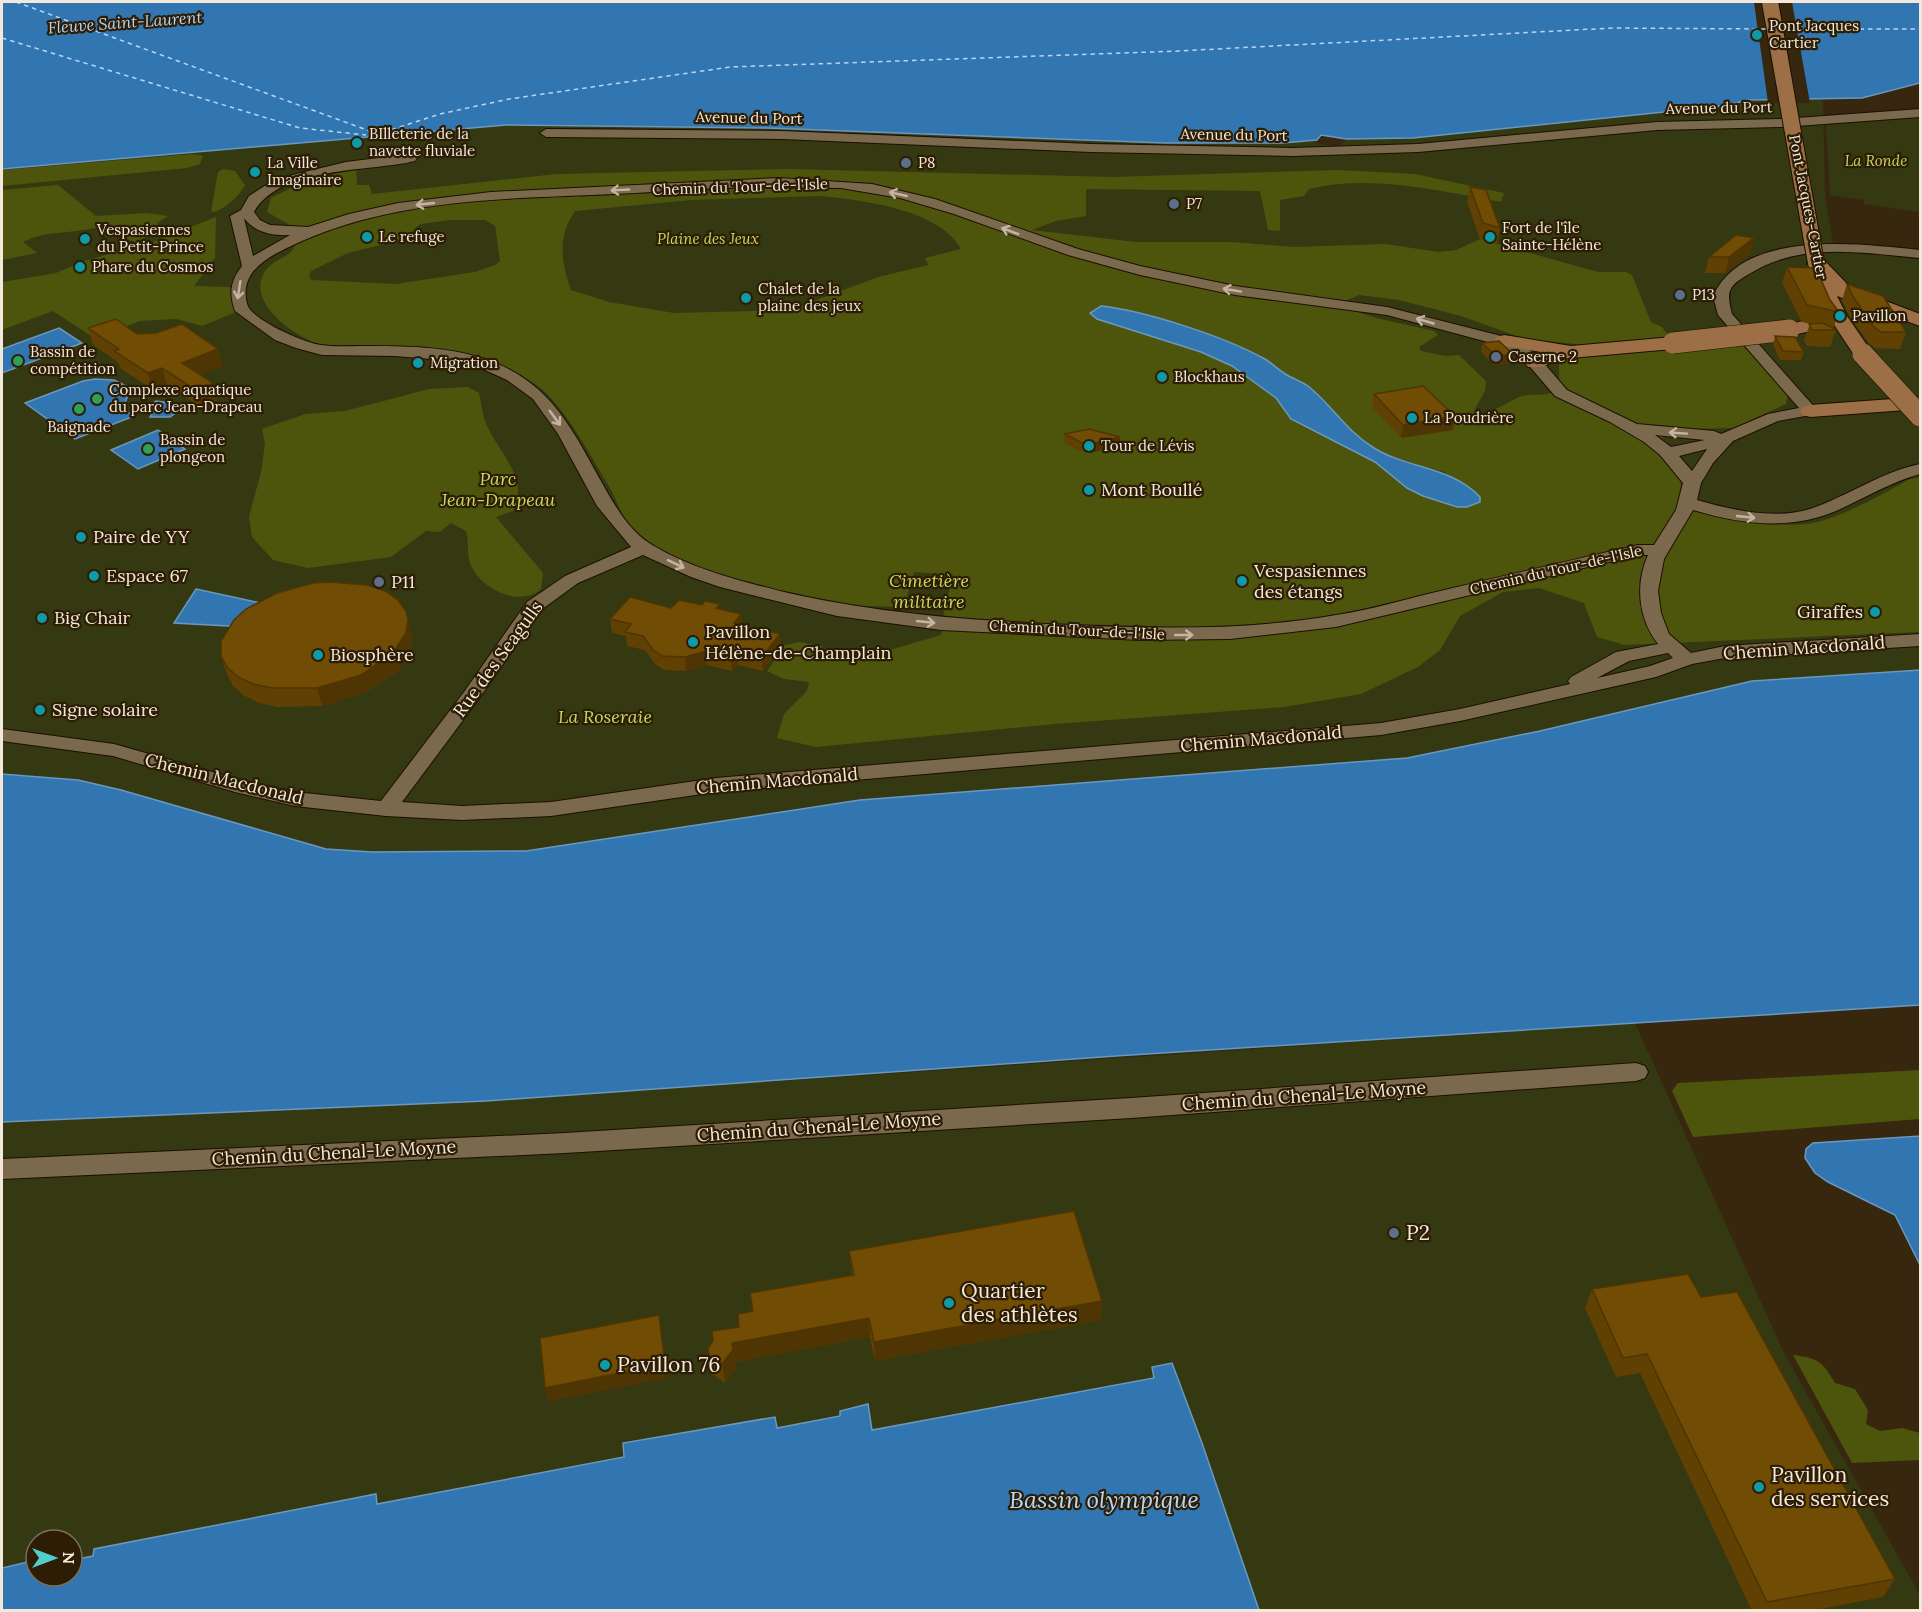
<svg xmlns="http://www.w3.org/2000/svg" width="1922" height="1612" viewBox="0 0 1922 1612" font-family="Lora,serif">
<style>
.green{fill:#343911;fill-rule:evenodd}
.forest{fill:#4d550d;fill-rule:evenodd}
.water{fill:#3276b1;stroke:#6c98bd;stroke-width:1.5}
.pier{fill:#36270e}
.lines{fill:none;stroke-linecap:round;stroke-linejoin:round}
.ferry{stroke:#b5d6f7;stroke-width:1.5;stroke-dasharray:4.5 4;stroke-linecap:butt}
.minor-casing{stroke:#1d0f00;stroke-width:2}
.major-casing{stroke:#1d0f00;stroke-width:2}
.minor{fill:#7b694e;fill-rule:evenodd}
.major{fill:#9d6f46;fill-rule:evenodd}
.major-bridge-far1-casing{stroke:#1d0f00;stroke-width:18;stroke-linecap:butt}
.major-bridge-casing{stroke:#1d0f00;stroke-width:22;stroke-linecap:butt}
.major-bridge-far1{stroke:#9d6f46;stroke-width:16}
.major-bridge{stroke:#9d6f46;stroke-width:21}
.wall{fill:#604103}
.shaded-wall{fill:#4e3503}
.building{fill:#704c04;stroke:#4e3503;stroke-width:1.5}
.oneway{stroke:#c3b5a2}
.culture-dot{fill:#0f9aa8;stroke:#2c1d04;stroke-width:2}
.service-dot{fill:#5c6f8a;stroke:#2c1d04;stroke-width:2}
.leisure-dot{fill:#2e9e5b;stroke:#2c1d04;stroke-width:2}
.labels{text-anchor:middle;stroke-width:4.5;stroke-linejoin:round;paint-order:stroke}
.far-poi-label{font-size:15px;fill:#f3e8da;stroke:#2c1d04;text-anchor:start}
.far-street-label{font-size:15px;fill:#f3e8da;stroke:#2c1d04}
.far-park-label{font-size:15px;font-style:italic;fill:#c7d962;stroke:#2c1d04}
.far-water-label{font-size:16px;font-style:italic;fill:#b5d6f7;stroke:#2c1d04}
.park-label{font-size:18px;font-style:italic;fill:#c7d962;stroke:#2c1d04}
.poi-label{font-size:18px;fill:#f3e8da;stroke:#2c1d04;text-anchor:start}
.street-label{font-size:18px;fill:#f3e8da;stroke:#2c1d04}
.near-poi-label{font-size:21px;fill:#f3e8da;stroke:#2c1d04;text-anchor:start}
.near-water-label{font-size:24px;font-style:italic;fill:#b5d6f7;stroke:#2c1d04}
</style>
<rect width="100%" height="100%" fill="#36270e"/>
<path class="green" d="M1749,100H1823L1825,195L1834,250L1920,258V670L1752,681L1540,731L1407,758L860,800L526,851L372,852L326,849L121,790L78,780L2,774V170L506,125L765,128L1165,143H1283L1317,140L1316,143L1340,147L1346,139L1413,138L1451,135L1722,106Z
M1920,117V209L1919,212L1864,204V200L1830,195L1826,125Z
M1635,1023L1784,1353L1920,1595V1610H2V1122L486,1101ZM36,1540H72V1576H36Z"/>
<path class="forest" d="M192,154L203,156L200,164L187,168L2,186V170Z
M223,169L235,171L245,185C241,194 222,213 211,212L218,172Z
M356,169L357,185H369L372,194L557,174L788,169L1113,177L1338,170L1415,174L1504,193L1501,202C1439,191 1372,174 1309,189L1304,196L1280,200V231L1268,230L1260,191L1086,189V216L1056,221L1032,230L1136,242H1232L1294,247L1385,244L1439,252L1456,250L1480,239L1598,272H1626L1632,275L1651,322L1662,327L1670,338L1739,342L1788,392L1786,404L1734,428L1684,429L1650,443L1681,474L1680,504C1719,516 1765,528 1807,524C1835,521 1883,494 1908,480L1920,477V632L1625,645L1597,637L1584,603L1539,588L1503,592L1460,616L1440,650L1418,667L1361,694L1284,707L1055,724L816,747L777,738L784,714L807,691L809,682L784,679L767,671L785,645L800,642L820,646L836,659L852,661L941,635L944,611L953,575L914,572L904,607C880,606 855,607 831,604C778,596 671,568 634,529C618,513 618,500 607,483C589,453 570,417 546,393C527,374 481,357 456,351L325,346C299,340 246,305 264,273C276,253 302,260 295,228L267,212L271,198L305,181ZM820,196C860,200 940,209 961,249L925,258L928,265L878,277L790,310L674,313L609,302L571,290C561,262 557,237 575,211L691,200ZM451,220H485L495,226L500,261L495,265L475,272L396,284L312,280L309,277L311,271L348,253L404,239L420,224ZM1359,295L1399,300L1461,316L1525,339L1576,344L1577,351L1559,364V389C1546,399 1530,391 1517,398C1508,402 1504,406 1495,409V417L1487,420L1477,416L1475,409L1485,391L1486,381L1459,355L1446,356L1421,351L1419,347L1438,335L1434,331L1376,318L1336,305ZM1101,306L1266,360L1285,374L1307,386L1353,435L1375,449L1390,457L1444,472L1474,490L1467,507H1457L1407,488L1375,462L1291,419L1276,398L1232,366L1201,352L1098,319L1090,313Z
M58,185L96,216L147,213L168,216L157,223L163,230L135,242L118,236L113,237L98,227C74,234 45,230 23,242L37,253L2,260V190Z
M216,217L215,258L194,286L230,287L236,312L202,326L176,319L140,321L94,338L53,311L2,330V282L56,273L84,261L152,242Z
M468,387L479,393C481,402 482,412 485,421C496,451 531,477 513,511L496,517L543,573L541,589C519,609 475,587 469,559C467,550 469,541 466,531L451,523L440,532L426,531L391,557L308,568L273,560L252,537L249,517L261,472L265,444L262,429L305,414L345,411L429,389Z
M1920,1070V1119L1693,1137L1672,1091L1678,1083Z
M1793,1355C1818,1358 1822,1361 1835,1383L1855,1389L1868,1410L1866,1424L1880,1431L1902,1428L1920,1433V1460L1852,1463Z"/>
<path class="water" d="M2,2H1920V83L1862,98L1749,100L1722,106L1413,138L1346,139L1321,135L1317,140L1283,143H1165L766,128L506,125L2,169Z
M1101,306C1147,311 1225,337 1265,359C1273,364 1280,371 1287,375C1294,379 1302,382 1308,386C1332,405 1346,431 1374,448C1408,469 1451,466 1480,497V502L1467,507H1457L1423,496L1407,488L1375,462L1291,419L1276,398L1232,366L1201,352L1097,319L1090,313Z
M59,328L82,343L2,373V349Z
M95,379L114,380L128,387L129,392L124,406L132,417L75,439L25,403L83,381Z
M156,401L171,403L172,408L180,410L170,417H150L154,410H148L147,407Z
M158,430L185,449L138,469L111,450Z
M196,589L311,614L302,630L174,623Z
M1920,670V1005L1116,1056L486,1101L2,1122V774L78,780L121,790L326,849L372,852L526,851L860,800L1407,758L1540,731L1752,681Z
M1920,1136V1265L1895,1215L1828,1182L1815,1173L1805,1158L1806,1149L1813,1143Z
M1172,1363L1202,1443L1259,1610H2V1568L32,1561V1567L36,1566V1576H72V1560L93,1556L94,1549L376,1494L377,1504L624,1457L623,1443L775,1417L777,1428L840,1416V1411L868,1404L872,1430L1154,1378L1152,1367Z"/>
<path class="pier" d="M1754,2H1792L1810,103H1768L1759,38L1756,37L1758,32Z"/>
<g class="lines">
<path class="ferry" d="M16,2L378,134L440,114L509,99L730,67L1179,51L1613,28L1767,29
M1783,29H1920
M2,38L300,128L366,135"/>
<g class="minor-casing">
<path id="minor" d="M1920,109V117L1783,127L1657,130L1418,152L1292,156L1091,152L782,139L546,137L540,133L546,129L782,131L1091,144L1292,148L1418,144L1657,122L1783,119Z
M410,154L415,155L417,158L415,161C370,172 280,166 254,212L260,220L270,225L308,227L349,214L398,203L491,192L779,178L872,184L935,199L1078,249L1140,266L1235,286L1387,307L1509,338L1536,354L1567,390L1637,424L1714,431L1721,434L1768,414L1799,408L1718,315L1713,296C1744,228 1860,244 1920,250V258C1861,253 1802,241 1749,274C1728,286 1726,291 1732,314L1818,411L1816,414L1778,421L1733,441L1713,463L1701,483L1697,500C1732,510 1774,520 1810,509C1848,496 1881,472 1920,464V474C1891,482 1865,498 1836,511C1789,531 1741,524 1693,510L1664,559L1658,591L1661,613L1669,634L1691,653L1725,646L1920,634V646L1725,658L1692,664L1656,677L1460,721L1381,735L716,792L551,816L462,820L386,816L295,806L235,792L113,756L2,741V729L114,744L244,781L295,792L381,801L464,692L527,602L565,576L631,547L597,506L558,434L533,399L507,380L476,366L456,361L395,356L322,355L296,348L275,340L235,311C229,294 230,281 242,266L230,216L241,210L249,196L266,185L288,176L346,162ZM748,187L841,188L900,198L954,214L1068,255L1140,275L1235,295L1387,315L1499,345L1525,361L1555,396L1610,422L1644,442L1660,455L1683,483L1676,510L1654,545H1638C1571,560 1504,576 1436,592C1403,600 1369,610 1336,615C1240,632 1143,628 1047,624C955,619 869,612 780,591C737,580 693,569 654,546C630,533 615,506 602,483C571,427 550,381 485,359C447,346 403,346 362,346C349,346 334,347 321,345C304,343 258,322 249,308C246,304 245,292 246,288C249,267 272,255 289,247C383,201 490,199 592,195C644,193 696,189 748,187ZM244,218C254,232 272,236 290,235L253,256ZM1655,435L1705,440L1671,447ZM1707,449L1692,471L1679,456ZM643,555L691,577L720,587L837,616L941,630L1140,640L1230,639L1336,627L1638,555H1648C1635,584 1638,619 1658,644L1616,652L1571,677L1568,681L1570,684L1460,709L1381,723L716,778L551,802L462,806L402,802L478,700L541,610L578,583ZM1668,653L1673,658L1650,666L1597,678L1629,661Z
M1636,1063L1645,1066L1648,1072L1645,1078L1636,1081L1131,1118L565,1153L2,1179V1159L565,1133L1131,1098Z"/>
</g>
<g class="major-casing">
<path id="major" d="M1816,257L1823,259L1851,288L1920,314V326L1837,296L1847,316L1873,354L1870,358H1856L1827,314V324L1824,328L1789,336L1782,334L1779,330L1782,326L1807,320V314L1817,294L1813,283L1819,278L1807,263L1809,259Z
M1504,335L1571,346L1673,337L1680,339L1683,343L1680,347L1673,349L1559,359L1542,367H1528L1525,363L1528,359L1541,352L1497,345L1494,341L1497,337Z
M1920,397V409L1810,417L1803,415L1800,411L1803,407L1810,405Z"/>
</g>
<use href="#minor" class="minor"/>
<use href="#major" class="major"/>
<g class="major-bridge-far1-casing">
<path id="major-bridge-far1" d="M1770,2L1816,263"/>
</g>
<g class="major-bridge-casing">
<path id="major-bridge" d="M1673,343L1789,330
M1863,354L1920,416"/>
</g>
<use href="#major-bridge-far1" class="major-bridge-far1"/>
<use href="#major-bridge" class="major-bridge"/>
</g>
<path class="wall" d="M1470,187L1500,228L1497,244L1480,239L1467,202Z
M1754,238L1750,254L1725,273H1705L1709,257Z
M1787,267L1830,300L1839,312L1833,329L1836,330L1830,347L1807,346L1804,340L1810,324L1802,322L1782,283Z
M1847,284L1906,332L1900,349L1875,348L1868,342L1849,315L1842,300Z
M88,328L137,334L156,333L223,366L200,375L213,383L218,400L201,407L167,385L153,390L120,368L118,362L93,345Z
M1775,336L1804,352L1801,360H1780L1773,345Z
M1482,343L1511,363L1494,365L1481,352Z
M1374,394L1453,430L1401,438L1372,407Z
M1065,434L1120,437L1119,446L1090,453L1081,451L1064,443Z
M720,609L741,614L742,625L780,634L781,648L763,671L738,665L732,671L707,665L686,671L664,670L655,664L645,650L627,646L626,636L612,633L610,619Z
M412,638L410,651L397,672L365,693L322,706L278,707L259,703L243,695L233,686L227,674L221,656Z
M849,1251L1102,1301L1101,1320L875,1361L870,1337L735,1362L736,1369L725,1383L712,1374L708,1348L739,1327L752,1311L750,1293L852,1275Z
M1592,1289L1701,1297L1895,1579L1883,1597L1810,1611H1752L1640,1373L1616,1377L1585,1308Z"/>
<path class="shaded-wall" d="M1754,238L1750,254L1725,273L1729,257Z
M218,349L223,366L187,380L182,363Z
M1513,354L1511,363L1494,365L1496,356Z
M162,368L167,385L153,390L148,373Z
M213,383L218,400L201,407L196,390Z
M1455,416L1453,430L1401,438L1403,425Z
M1120,437L1119,446L1090,453L1091,444Z
M741,614L742,628L734,623Z
M408,620L412,638L410,651L397,672L365,693L322,706L317,688Z
M780,634L781,648L763,671L762,657Z
M706,651L707,665L686,671L685,657Z
M736,651L738,665L732,671L731,657Z
M1102,1301L1101,1320L875,1361L874,1342Z
M659,1315L668,1378L548,1402L545,1388Z
M869,1318L870,1337L735,1362L736,1369L725,1383L722,1364L732,1343Z"/>
<path class="building" d="M1470,187L1486,190L1500,228L1483,223Z
M1736,235L1754,238L1729,257H1709Z
M1787,267L1816,268L1830,300L1839,312L1807,305Z
M1847,284L1883,296L1906,332H1881L1873,326L1854,298Z
M116,319L137,334L156,333L182,324L218,349L182,363L213,383L196,390L162,368L148,373L114,351L119,349L88,328Z
M1823,323L1836,330H1812L1809,324Z
M1775,336L1795,337L1804,352L1783,351Z
M1499,341L1513,354L1496,356L1482,343Z
M1423,386L1455,416L1403,425L1374,394Z
M1089,429L1120,437L1091,444L1082,443L1065,434Z
M331,582L367,585L385,591L398,600L406,611L408,620L406,633L393,653L361,675L317,688H272L253,684L238,677L227,667L221,656V641L234,620L246,609L277,593L313,583Z
M630,597L671,608L679,600L702,605L705,601L720,604L716,608L741,614L734,623L780,634L762,657L736,651L731,657L706,651L685,657L662,656L653,650L643,636L625,632L631,624L610,619Z
M1074,1211L1102,1301L874,1342L869,1318L732,1343L733,1350L722,1364L709,1355L708,1348L713,1341L712,1331L739,1327L738,1314L753,1311L750,1293L854,1275L849,1251Z
M1688,1274L1701,1297L1737,1292L1895,1579L1767,1602L1647,1354L1623,1358L1592,1289Z
M659,1315L665,1364L545,1388L540,1338Z"/>
<defs><path id="oneway-shaft" d="M-6 0H5M1.5-3L5.5 0L1.5 3" fill="none" stroke-width="1.6" stroke-linecap="round" stroke-linejoin="round" transform="scale(1.5)"/></defs>
<g class="oneway">
<use href="#oneway-shaft" transform="translate(620 190) rotate(177)"/>
<use href="#oneway-shaft" transform="translate(898 194) rotate(-167)"/>
<use href="#oneway-shaft" transform="translate(425 204) rotate(174)"/>
<use href="#oneway-shaft" transform="translate(1010 231) rotate(-160)"/>
<use href="#oneway-shaft" transform="translate(239 290) rotate(99)"/>
<use href="#oneway-shaft" transform="translate(1232 290) rotate(-170)"/>
<use href="#oneway-shaft" transform="translate(1425 321) rotate(-164)"/>
<use href="#oneway-shaft" transform="translate(555 418) rotate(54)"/>
<use href="#oneway-shaft" transform="translate(1678 433) rotate(-176)"/>
<use href="#oneway-shaft" transform="translate(1746 517) rotate(6)"/>
<use href="#oneway-shaft" transform="translate(676 564) rotate(25)"/>
<use href="#oneway-shaft" transform="translate(926 622) rotate(6)"/>
<use href="#oneway-shaft" transform="translate(1184 635)"/>
</g>
<g class="culture-dot">
<circle cx="1757" cy="35" r="6"/>
<circle cx="357" cy="143" r="6"/>
<circle cx="255" cy="172" r="6"/>
<circle cx="367" cy="237" r="6"/>
<circle cx="1490" cy="237" r="6"/>
<circle cx="85" cy="239" r="6"/>
<circle cx="80" cy="267" r="6"/>
<circle cx="746" cy="298" r="6"/>
<circle cx="1840" cy="316" r="6"/>
<circle cx="418" cy="363" r="6"/>
<circle cx="1162" cy="377" r="6"/>
<circle cx="1412" cy="418" r="6"/>
<circle cx="1089" cy="446" r="6"/>
<circle cx="1089" cy="490" r="6"/>
<circle cx="81" cy="537" r="6"/>
<circle cx="94" cy="576" r="6"/>
<circle cx="1242" cy="581" r="6"/>
<circle cx="1875" cy="612" r="6"/>
<circle cx="42" cy="618" r="6"/>
<circle cx="693" cy="642" r="6"/>
<circle cx="318" cy="655" r="6"/>
<circle cx="40" cy="710" r="6"/>
<circle cx="949" cy="1303" r="6"/>
<circle cx="605" cy="1365" r="6"/>
<circle cx="1759" cy="1487" r="6"/>
</g>
<g class="service-dot">
<circle cx="906" cy="163" r="6"/>
<circle cx="1174" cy="204" r="6"/>
<circle cx="1680" cy="295" r="6"/>
<circle cx="1496" cy="357" r="6"/>
<circle cx="379" cy="582" r="6"/>
<circle cx="1394" cy="1233" r="6"/>
</g>
<g class="leisure-dot">
<circle cx="18" cy="361" r="6"/>
<circle cx="97" cy="399" r="6"/>
<circle cx="79" cy="409" r="6"/>
<circle cx="148" cy="449" r="6"/>
</g>
<g class="labels">
<g class="far-poi-label">
<text x="1769" y="31">Pont Jacques<tspan x="1769" dy="17">Cartier</tspan></text>
<text x="369" y="139">BIlleterie de la<tspan x="369" dy="17">navette fluviale</tspan></text>
<text x="267" y="168">La Ville<tspan x="267" dy="17">Imaginaire</tspan></text>
<text x="918" y="168">P8</text>
<text x="1186" y="209">P7</text>
<text x="1502" y="233">Fort de l'île<tspan x="1502" dy="17">Sainte-Hélène</tspan></text>
<text x="97" y="235">Vespasiennes<tspan x="97" dy="17">du Petit-Prince</tspan></text>
<text x="379" y="242">Le refuge</text>
<text x="92" y="272">Phare du Cosmos</text>
<text x="758" y="294">Chalet de la<tspan x="758" dy="17">plaine des jeux</tspan></text>
<text x="1692" y="300">P13</text>
<text x="1852" y="321">Pavillon</text>
<text x="30" y="357">Bassin de<tspan x="30" dy="17">compétition</tspan></text>
<text x="1508" y="362">Caserne 2</text>
<text x="430" y="368">Migration</text>
<text x="1174" y="382">Blockhaus</text>
<text x="109" y="395">Complexe aquatique<tspan x="109" dy="17">du parc Jean-Drapeau</tspan></text>
<text x="1424" y="423">La Poudrière</text>
<text x="79" y="432" text-anchor="middle">Baignade</text>
<text x="160" y="445">Bassin de<tspan x="160" dy="17">plongeon</tspan></text>
<text x="1101" y="451">Tour de Lévis</text>
</g>
<g class="far-street-label">
<text transform="translate(1719 108) rotate(-1)" y="5">Avenue du Port</text>
<text transform="translate(749 118) rotate(1)" y="5">Avenue du Port</text>
<text transform="translate(1234 135) rotate(1)" y="5">Avenue du Port</text>
<text transform="translate(740 187) rotate(-2)" y="5">Chemin du Tour-de-l'Isle</text>
<text transform="translate(1808 207) rotate(79)" y="5">Pont Jacques-Cartier</text>
<text transform="translate(1556 570) rotate(-13)" y="5">Chemin du Tour-de-l'Isle</text>
<text transform="translate(1077 630) rotate(3)" y="5">Chemin du Tour-de-l'Isle</text>
</g>
<g class="far-park-label">
<text x="1876" y="166">La Ronde</text>
<text x="708" y="244">Plaine des Jeux</text>
</g>
<g class="far-water-label">
<text transform="translate(125 22) rotate(-4)" y="6">Fleuve Saint-Laurent</text>
</g>
<g class="park-label">
<text x="498" y="485">Parc<tspan x="498" dy="21">Jean-Drapeau</tspan></text>
<text x="929" y="587">Cimetière<tspan x="929" dy="21">militaire</tspan></text>
<text x="605" y="723">La Roseraie</text>
</g>
<g class="poi-label">
<text x="1101" y="496">Mont Boullé</text>
<text x="93" y="543">Paire de YY</text>
<text x="1254" y="577">Vespasiennes<tspan x="1254" dy="21">des étangs</tspan></text>
<text x="106" y="582">Espace 67</text>
<text x="391" y="588">P11</text>
<text x="1863" y="618" text-anchor="end">Giraffes</text>
<text x="54" y="624">Big Chair</text>
<text x="705" y="638">Pavillon<tspan x="705" dy="21">Hélène-de-Champlain</tspan></text>
<text x="330" y="661">Biosphère</text>
<text x="52" y="716">Signe solaire</text>
</g>
<g class="street-label">
<text transform="translate(1804 648) rotate(-4)" y="6">Chemin Macdonald</text>
<text transform="translate(498 659) rotate(-54)" y="6">Rue des Seagulls</text>
<text transform="translate(1261 739) rotate(-5)" y="6">Chemin Macdonald</text>
<text transform="translate(224 779) rotate(14)" y="6">Chemin Macdonald</text>
<text transform="translate(777 781) rotate(-5)" y="6">Chemin Macdonald</text>
<text transform="translate(1304 1096) rotate(-4)" y="6">Chemin du Chenal-Le Moyne</text>
<text transform="translate(819 1127) rotate(-4)" y="6">Chemin du Chenal-Le Moyne</text>
<text transform="translate(334 1153) rotate(-3)" y="6">Chemin du Chenal-Le Moyne</text>
</g>
<g class="near-poi-label">
<text x="1406" y="1240">P2</text>
<text x="961" y="1298">Quartier<tspan x="961" dy="24">des athlètes</tspan></text>
<text x="617" y="1372">Pavillon 76</text>
<text x="1771" y="1482">Pavillon<tspan x="1771" dy="24">des services</tspan></text>
</g>
<g class="near-water-label">
<text x="1104" y="1508">Bassin olympique</text>
</g>
</g>
<rect width="1922" height="1612" fill="none" stroke="#f3e8da" stroke-width="6"/>
<g transform="translate(54 1558) rotate(90)"><circle r="28" fill="#2c1d04" stroke="#7c6e5a" stroke-width="1.5"/>
<path d="M0-4.5L10 22L0 15L-10 22Z" fill="#53cdc9"/>
<text y="-9" font-size="16" font-weight="bold" text-anchor="middle" fill="#f3e8da">N</text>
</g>
</svg>
